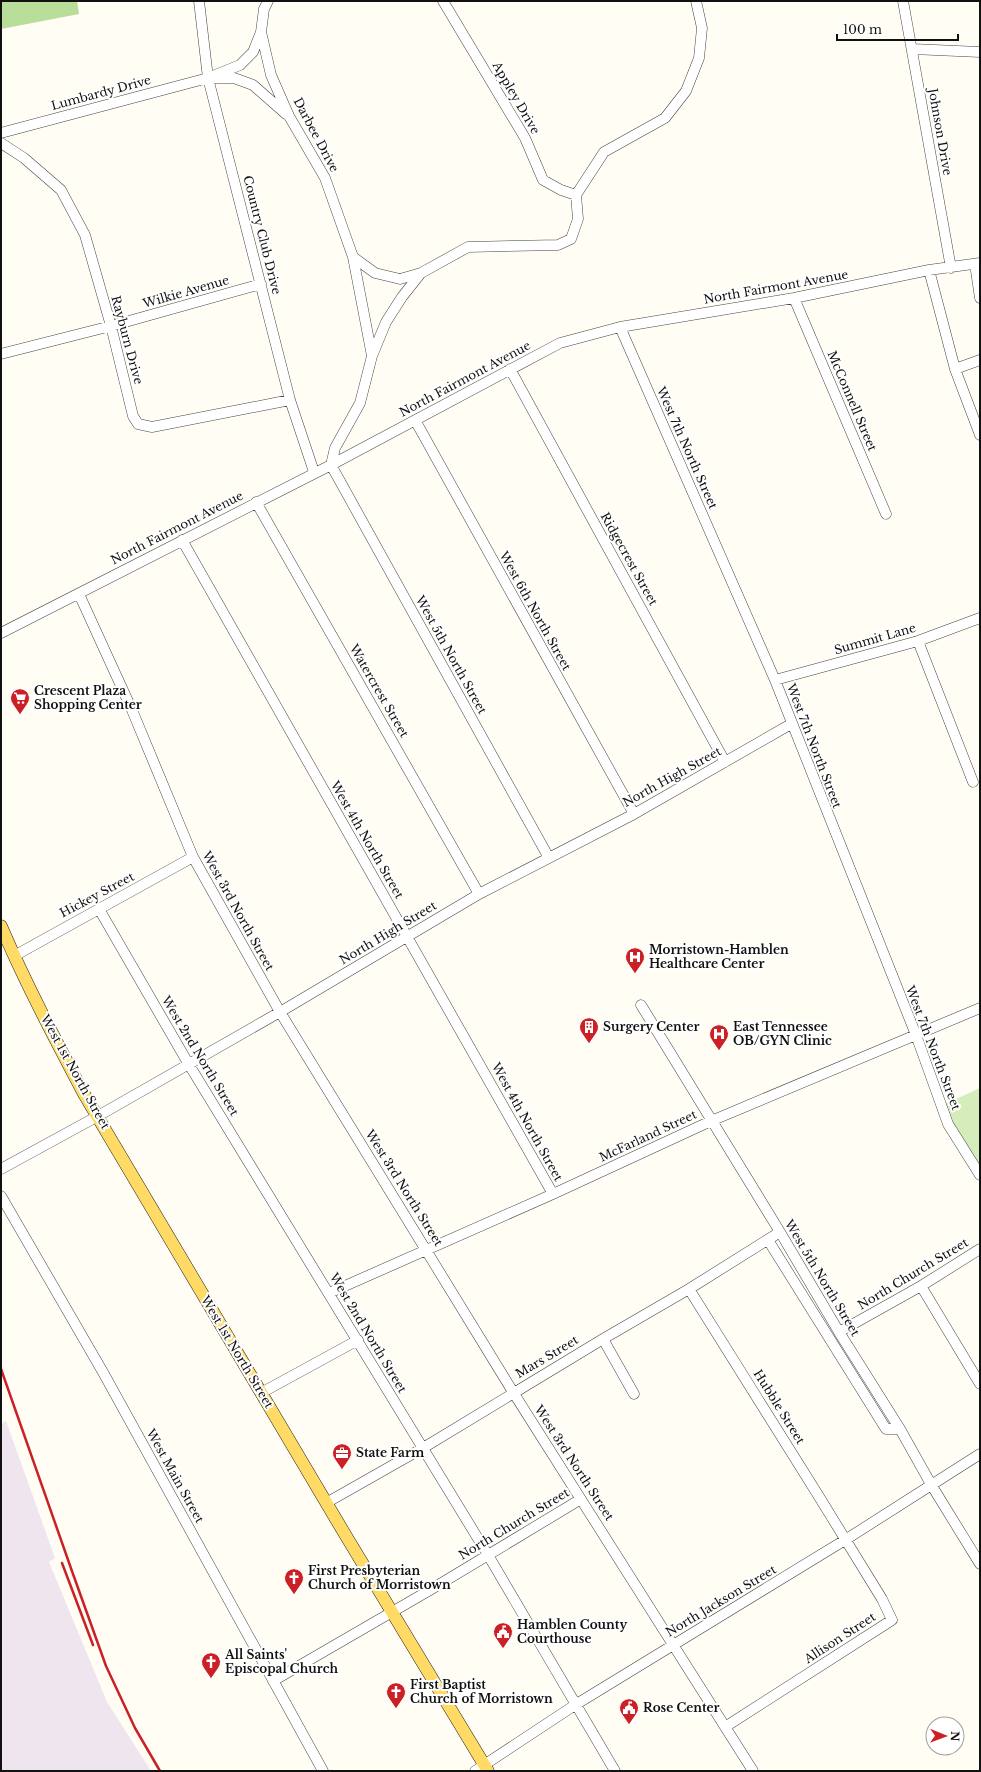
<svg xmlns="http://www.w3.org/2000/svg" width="981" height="1772" viewBox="0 0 981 1772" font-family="'Libre Baskerville',serif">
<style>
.industrial{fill:#eee5ef}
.green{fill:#d4edbb}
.forest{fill:#b8de99}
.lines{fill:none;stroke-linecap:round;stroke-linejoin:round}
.minor-casing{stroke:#444;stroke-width:11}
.major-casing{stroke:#222;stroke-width:13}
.minor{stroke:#fff;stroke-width:10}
.major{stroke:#ffdb65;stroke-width:12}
.rail{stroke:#ca2026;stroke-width:2.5}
.labels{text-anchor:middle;stroke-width:4;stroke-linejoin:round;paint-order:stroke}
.street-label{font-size:12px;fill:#111;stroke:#fff}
.poi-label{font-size:12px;font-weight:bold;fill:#111;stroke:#fff;text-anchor:start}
</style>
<rect width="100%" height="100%" fill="#fffdf4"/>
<path class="industrial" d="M6,1421L55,1558L49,1562L107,1702L151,1771H1V1424Z"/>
<path class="green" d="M980,1088V1164L953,1123L945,1104Z"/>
<path class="forest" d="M1,1H77L79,14L1,29Z"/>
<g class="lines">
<g class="minor-casing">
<path id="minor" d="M199,1L208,78L290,400L314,472
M268,1L264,9L261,32L271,75L289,116L325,178L353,257L372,356L360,403L335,448L331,465
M443,1L525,138L543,180L561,190L576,195
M903,1L951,268
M912,49L980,52
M214,78H234L253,85L286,114
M1,133L208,78L240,65L253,52L261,32
M1,143L24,158L61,190L85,235L111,326L133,416L138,424L152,427L290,400
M353,257L375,273L400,279L421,273L468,247L558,245L571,239L578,219L576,195L604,152L665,118L686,91L699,58L702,28L696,1
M975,264L980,298
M929,270L955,369L980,435
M794,298L886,514
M620,327L775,680L916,1035L948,1124L980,1175
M1,354L111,326L261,284
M372,356L386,322L402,297L421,273
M510,369L725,762
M955,369L980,360
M415,420L634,814
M331,465L549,858
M256,502L479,894
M182,540L553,1194
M79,594L132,710L193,857L280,1012L513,1392L753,1771
M1,633L331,465L560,343L620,327L794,298L929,270L980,263
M918,641L973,782
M775,680L918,641L980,618
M99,909L188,1063L488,1555L615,1771
M14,956L193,857
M641,1005L780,1232L839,1332L900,1429L932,1486L980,1564
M1,1169L98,1116L280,1012L479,894L634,814L791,724
M1,1196L104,1374L323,1771
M768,1240L886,1429H900
M921,1286L980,1384
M689,1289L818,1495L882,1599L892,1620L725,1727
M329,1293L553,1194L711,1121L980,1008
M839,1332L921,1286L980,1249
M603,1339L634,1394
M261,1393L358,1340
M326,1503L423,1448L603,1339L689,1289L780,1232
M273,1681L430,1590L581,1499
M475,1771L575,1705L845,1540L980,1454"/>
</g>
<g class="major-casing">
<path id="major" d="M1,926C26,984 55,1039 84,1094L343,1531L488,1771"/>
</g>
<use href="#minor" class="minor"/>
<use href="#major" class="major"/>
<path class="rail" d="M1,1369L73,1574L106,1666L135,1728L160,1771
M62,1563L93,1645"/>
</g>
<defs>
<g id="supermarket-pin" transform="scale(1)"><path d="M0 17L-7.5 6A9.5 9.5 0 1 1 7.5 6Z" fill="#ca2026" stroke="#fff"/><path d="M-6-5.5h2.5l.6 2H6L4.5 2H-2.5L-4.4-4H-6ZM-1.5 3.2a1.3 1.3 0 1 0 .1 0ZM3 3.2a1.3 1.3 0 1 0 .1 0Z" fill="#fff"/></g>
<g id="hospital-pin" transform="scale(1)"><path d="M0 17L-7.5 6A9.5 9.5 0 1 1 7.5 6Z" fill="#ca2026" stroke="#fff"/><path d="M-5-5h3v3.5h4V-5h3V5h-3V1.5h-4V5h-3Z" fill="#fff"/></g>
<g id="building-pin" transform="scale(1)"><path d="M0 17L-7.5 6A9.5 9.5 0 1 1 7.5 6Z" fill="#ca2026" stroke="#fff"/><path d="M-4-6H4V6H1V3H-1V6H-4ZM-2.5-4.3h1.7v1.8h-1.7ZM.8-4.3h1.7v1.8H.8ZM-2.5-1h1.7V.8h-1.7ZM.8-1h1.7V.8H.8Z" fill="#fff"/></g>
<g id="office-pin" transform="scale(1)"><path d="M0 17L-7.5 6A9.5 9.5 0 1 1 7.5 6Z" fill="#ca2026" stroke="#fff"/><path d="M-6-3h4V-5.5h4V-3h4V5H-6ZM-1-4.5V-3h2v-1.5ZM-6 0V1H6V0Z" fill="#fff"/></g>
<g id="church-pin" transform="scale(1)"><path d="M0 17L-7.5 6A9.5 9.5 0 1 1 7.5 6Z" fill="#ca2026" stroke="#fff"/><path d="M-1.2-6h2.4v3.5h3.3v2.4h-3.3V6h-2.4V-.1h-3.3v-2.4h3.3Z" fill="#fff"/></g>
<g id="civic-pin" transform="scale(1)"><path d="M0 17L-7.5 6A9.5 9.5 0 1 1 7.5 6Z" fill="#ca2026" stroke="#fff"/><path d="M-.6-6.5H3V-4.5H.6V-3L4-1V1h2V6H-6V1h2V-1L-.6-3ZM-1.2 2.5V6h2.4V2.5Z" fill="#fff"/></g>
</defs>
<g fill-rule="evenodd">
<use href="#supermarket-pin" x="20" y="698"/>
<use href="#hospital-pin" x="635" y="957"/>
<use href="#building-pin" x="589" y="1027"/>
<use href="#hospital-pin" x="719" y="1034"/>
<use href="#office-pin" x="342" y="1453"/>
<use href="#church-pin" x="294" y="1578"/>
<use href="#civic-pin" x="503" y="1632"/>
<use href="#church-pin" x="211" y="1662"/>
<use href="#church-pin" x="396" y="1692"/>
<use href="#civic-pin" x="629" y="1708"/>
</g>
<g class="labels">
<g class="street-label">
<text transform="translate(101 93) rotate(-15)" y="4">Lumbardy Drive</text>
<text transform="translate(516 98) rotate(60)" y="4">Appley Drive</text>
<text transform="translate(940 132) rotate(80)" y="4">Johnson Drive</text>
<text transform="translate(316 135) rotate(62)" y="4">Darbee Drive</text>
<text transform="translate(262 235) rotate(76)" y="4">Country Club Drive</text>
<text transform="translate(776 287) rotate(-10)" y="4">North Fairmont Avenue</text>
<text transform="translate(186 292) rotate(-16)" y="4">Wilkie Avenue</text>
<text transform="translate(127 340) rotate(75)" y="4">Rayburn Drive</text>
<text transform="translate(465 379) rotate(-28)" y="4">North Fairmont Avenue</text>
<text transform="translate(852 401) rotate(67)" y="4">McConnell Street</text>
<text transform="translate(687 448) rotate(66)" y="4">West 7th North Street</text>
<text transform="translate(177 528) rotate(-27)" y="4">North Fairmont Avenue</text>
<text transform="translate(629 559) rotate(61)" y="4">Ridgecrest Street</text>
<text transform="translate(535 611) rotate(61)" y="4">West 6th North Street</text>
<text transform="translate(875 639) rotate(-16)" y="4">Summit Lane</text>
<text transform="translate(451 655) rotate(61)" y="4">West 5th North Street</text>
<text transform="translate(379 691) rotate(60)" y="4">Watercrest Street</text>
<text transform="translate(814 746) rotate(69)" y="4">West 7th North Street</text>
<text transform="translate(672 777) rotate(-29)" y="4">North High Street</text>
<text transform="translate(367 840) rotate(60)" y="4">West 4th North Street</text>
<text transform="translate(97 895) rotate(-28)" y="4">Hickey Street</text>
<text transform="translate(238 911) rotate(61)" y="4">West 3rd North Street</text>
<text transform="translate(388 933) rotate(-31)" y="4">North High Street</text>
<text transform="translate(933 1048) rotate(69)" y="4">West 7th North Street</text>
<text transform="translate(200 1056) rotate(59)" y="4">West 2nd North Street</text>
<text transform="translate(75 1072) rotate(61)" y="4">West 1st North Street</text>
<text transform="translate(527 1122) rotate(61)" y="4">West 4th North Street</text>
<text transform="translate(648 1136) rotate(-25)" y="4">McFarland Street</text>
<text transform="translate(404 1188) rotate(58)" y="4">West 3rd North Street</text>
<text transform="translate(913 1274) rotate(-31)" y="4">North Church Street</text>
<text transform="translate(822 1278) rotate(59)" y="4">West 5th North Street</text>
<text transform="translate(368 1333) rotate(59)" y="4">West 2nd North Street</text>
<text transform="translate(237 1352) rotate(59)" y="4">West 1st North Street</text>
<text transform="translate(547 1357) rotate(-31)" y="4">Mars Street</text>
<text transform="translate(779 1407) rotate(58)" y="4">Hubble Street</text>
<text transform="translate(574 1463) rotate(57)" y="4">West 3rd North Street</text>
<text transform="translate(175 1476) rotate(61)" y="4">West Main Street</text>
<text transform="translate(514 1524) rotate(-31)" y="4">North Church Street</text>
<text transform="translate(721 1601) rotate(-31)" y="4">North Jackson Street</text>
<text transform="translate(840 1638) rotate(-33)" y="4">Allison Street</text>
</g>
<g class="poi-label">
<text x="34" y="695">Crescent Plaza<tspan x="34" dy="14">Shopping Center</tspan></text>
<text x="649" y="954">Morristown-Hamblen<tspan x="649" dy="14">Healthcare Center</tspan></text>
<text x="603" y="1031">Surgery Center</text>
<text x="733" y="1031">East Tennessee<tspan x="733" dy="14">OB/GYN Clinic</tspan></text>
<text x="356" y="1457">State Farm</text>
<text x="308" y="1575">First Presbyterian<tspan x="308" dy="14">Church of Morristown</tspan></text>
<text x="517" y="1629">Hamblen County<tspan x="517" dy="14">Courthouse</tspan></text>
<text x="225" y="1659">All Saints'<tspan x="225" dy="14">Episcopal Church</tspan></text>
<text x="410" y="1689">First Baptist<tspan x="410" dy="14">Church of Morristown</tspan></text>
<text x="643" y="1712">Rose Center</text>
</g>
</g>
<rect width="981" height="1772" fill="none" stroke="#111111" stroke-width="4"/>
<g transform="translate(945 1736) rotate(91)"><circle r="19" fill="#ffffff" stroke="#a0a0a0"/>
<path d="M0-3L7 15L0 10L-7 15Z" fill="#ca2026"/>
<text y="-6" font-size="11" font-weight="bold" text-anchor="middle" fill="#111111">N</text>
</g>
<path d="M837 34v6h121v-6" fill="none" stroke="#111111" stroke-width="2"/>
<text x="843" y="34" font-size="12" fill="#111111" stroke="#ffffff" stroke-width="3" paint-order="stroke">100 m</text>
</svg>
